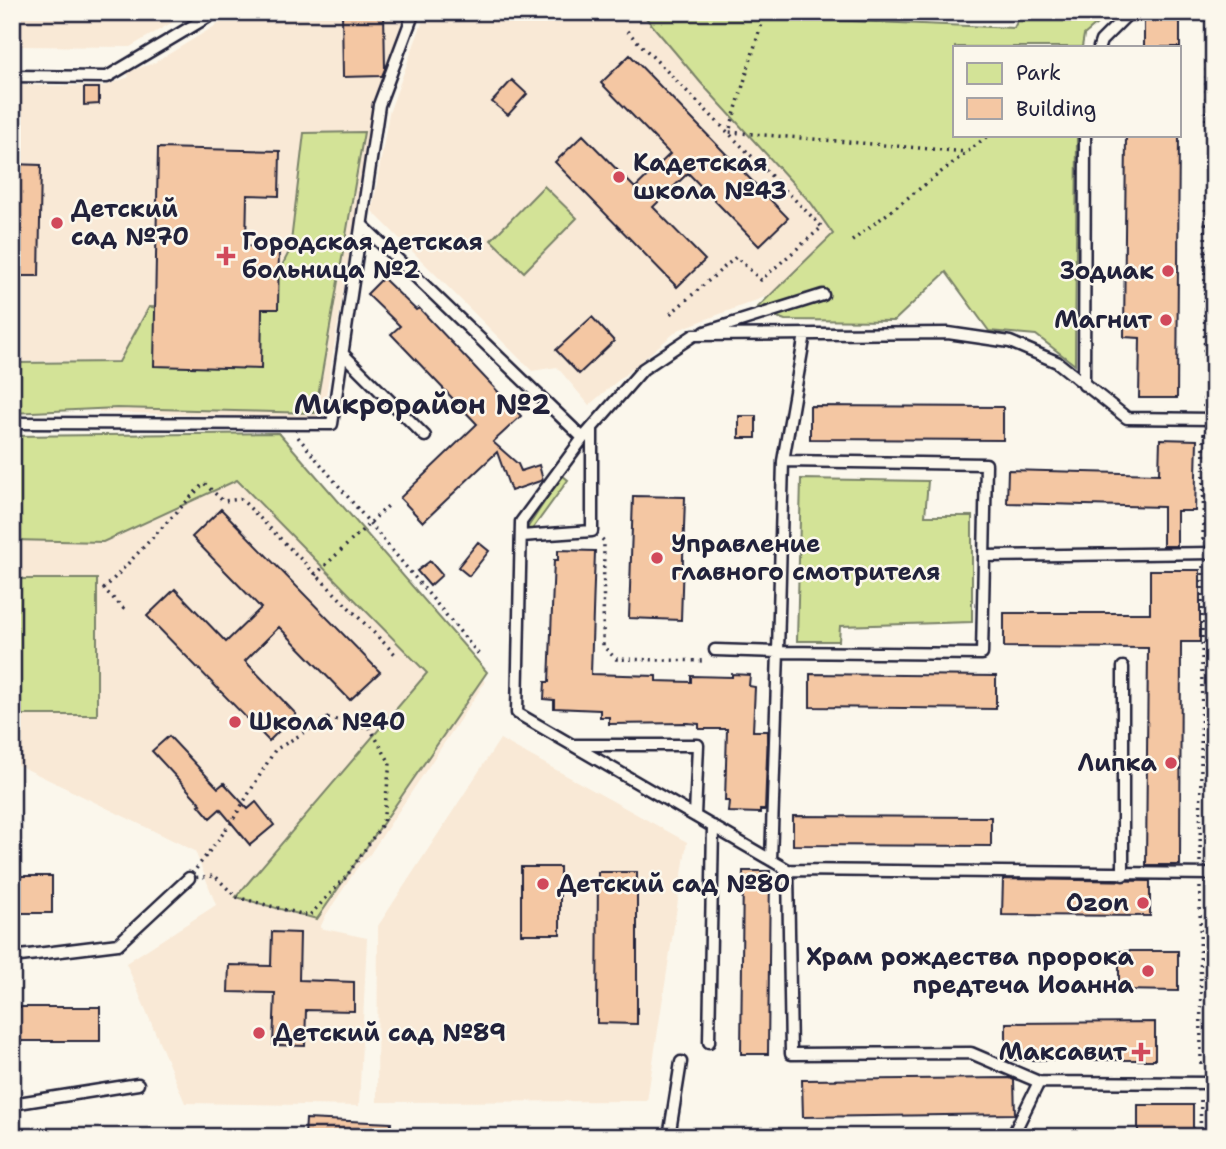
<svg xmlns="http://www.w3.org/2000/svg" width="1226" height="1149" viewBox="0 0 1226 1149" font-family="'Shantell Sans',sans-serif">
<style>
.built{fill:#f9e9d6}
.green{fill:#d3e397;stroke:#7a8269;stroke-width:2}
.building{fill:#f4c7a3;stroke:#22223b;stroke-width:2}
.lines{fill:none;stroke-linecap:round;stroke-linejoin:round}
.service-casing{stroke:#22223b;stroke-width:15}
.path{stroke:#22223b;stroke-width:3.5;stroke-dasharray:2 5;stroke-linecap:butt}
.service{stroke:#fbf7ec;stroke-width:10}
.poi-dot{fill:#d1495b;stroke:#fbf7ec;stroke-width:2.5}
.labels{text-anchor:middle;stroke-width:5;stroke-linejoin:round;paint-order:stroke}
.poi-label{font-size:24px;font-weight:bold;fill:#22223b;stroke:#fbf7ec;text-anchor:start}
.quarter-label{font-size:28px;font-weight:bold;fill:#22223b;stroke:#fbf7ec}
</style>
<rect width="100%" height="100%" fill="#fbf7ec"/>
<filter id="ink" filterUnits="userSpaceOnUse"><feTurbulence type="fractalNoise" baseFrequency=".0143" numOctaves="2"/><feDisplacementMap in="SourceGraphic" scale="14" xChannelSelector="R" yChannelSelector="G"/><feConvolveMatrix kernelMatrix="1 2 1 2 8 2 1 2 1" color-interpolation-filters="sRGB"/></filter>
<g filter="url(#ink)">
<path class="built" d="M12,12H190L130,47L12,46Z
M238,12H405L372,111L377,118L367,150L322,419L99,412L101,362L12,361V85L104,86L129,77L127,72L154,63Z
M426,12H765L806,83L870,257L678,330L589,405L557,367L532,371L372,211L389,113Z
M12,441L290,445L485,682L368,857L359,865L326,915L320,928L367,938L359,1106L185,1103L126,963L216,905L195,851L12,762Z
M500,739L687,842L647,1101L377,1102L378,926Z"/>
<path class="green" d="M641,12L1014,28L1022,12H1111L1084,35L1082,47H955V135H1077L1075,365L1036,335L989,331L946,272L894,321L785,320L756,309L833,234L811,203L701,83Z
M364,132L315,413L117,408L12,413V363L119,362L149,307L259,311L290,250L304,133Z
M544,186L577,218L524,272L491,240Z
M279,433L487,672L317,919L236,897L427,673L237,480L103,542L12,540V436Z
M562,475L568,480L531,531L526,530Z
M801,479L928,481L925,516H972V622L840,626L839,641H797Z
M13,579H97V715H13Z"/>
<path class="building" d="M342,12H384L385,69L382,76L343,77Z
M1144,20H1180V47H1144Z
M630,55L788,218L759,246L688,173L653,207L705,260L677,287L555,162L583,135L635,188L670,154L601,83Z
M512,80L527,94L508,115L492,102Z
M84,88H99V104L84,105Z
M1126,135H1179L1177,398H1139L1140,338L1124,337Z
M158,148L280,151L279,196L247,195L246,246L279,247L278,309H262L261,369L154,366Z
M12,164L41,165L39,276H12Z
M383,278L416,310L419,308L521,416L493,442L518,464L521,471L539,465L543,480L511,491L497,452L423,522L400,498L477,424L391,334L400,326L367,294Z
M592,317L614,341L579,374L556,350Z
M810,406L1003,407V440L810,439Z
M739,416H756V438H739Z
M1160,439L1197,440L1195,511H1177V546H1163V507L1007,503L1008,470L1159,474Z
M633,496L685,497L681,620L629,618Z
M221,509L380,672L350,700L279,627L245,661L296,714L269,741L147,616L175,589L226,642L261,608L192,537Z
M478,542L489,551L469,576L458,567Z
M558,550L595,551L591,674L656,676V681L691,682V676L732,677V674L750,675L749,686L755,687L753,731H768L765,810H760V813L728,812L729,801H725L727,729H699V724L687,723L609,724V717H600V710L554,708V700L544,699L545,682H549L554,560H558Z
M430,561L442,575L430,586L417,571Z
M1150,570H1200V642H1181L1180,865H1146L1148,648L1004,647V613H1150Z
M810,674L996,676V709L810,707Z
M169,736L218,788L224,783L248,809L256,802L274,825L250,845L220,809L210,818L199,805L201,804L152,751Z
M793,816L991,817V846L793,845Z
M521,867H560V934H521Z
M743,871H770L768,1054H741Z
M598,872H637V1024L597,1023Z
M12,876H52V913H12Z
M1003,879L1150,881V916L1002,915Z
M272,932L300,933L299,980L354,982V1011L306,1010L305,1046L273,1045L275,993L228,992L229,965L271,966Z
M1119,951H1178V991L1119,990Z
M12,1007H100V1041H12Z
M1155,1022V1060H1006V1023Z
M1010,1078L1014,1080L1015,1114L803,1117L802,1080Z
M1138,1105H1193V1137H1138Z
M306,1119L391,1123L390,1137H305Z"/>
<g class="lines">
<g class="service-casing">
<path id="service" d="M1099,47L1101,41L1130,12
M12,76L107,77L216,12
M362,225L583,438
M705,332L823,295
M343,354L425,436
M1084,385L1085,135
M1214,419L1127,418L1057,362L1010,342L948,333L694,335L643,369L583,438L521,522L517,713L788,870L1214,874
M12,423L332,424L379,105L414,12
M783,461L778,652L982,654L986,464L783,461L805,334
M521,536L592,531V428
M984,556L1214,553
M715,650L778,652L771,860
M1123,667V875
M572,745H698L695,816
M788,870L791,1054L971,1053L1039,1082L1214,1083
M12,957L118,944L189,878
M709,1042L713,826
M12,1104L138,1084
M669,1137L681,1062
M1012,1137L1039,1082"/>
</g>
<path class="path" d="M765,12L729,132L967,152
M627,31L822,227L761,280L736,257L669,315
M852,241L989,135
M1204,407L1207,12
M298,437L481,657
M602,539L604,541L603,646L616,659L706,661
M1203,540L1204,432
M315,575L390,504
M124,609L104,589L204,483L223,501L241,499L396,655
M328,718L370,728L390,763L383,823L346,877L309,916L236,897L215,876L189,878L231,823L275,750Z
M1200,862L1203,565
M1200,887L1201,1068
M1200,1137L1201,1097"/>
<use href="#service" class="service"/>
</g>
</g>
<g class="poi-dot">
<circle cx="619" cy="177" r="7"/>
<circle cx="57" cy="223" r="7"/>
<path d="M222.5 245.5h7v7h7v7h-7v7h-7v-7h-7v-7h7z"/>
<circle cx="1168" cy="271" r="7"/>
<circle cx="1166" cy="320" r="7"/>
<circle cx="657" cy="558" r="7"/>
<circle cx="235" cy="722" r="7"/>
<circle cx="1171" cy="763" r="7"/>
<circle cx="543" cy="884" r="7"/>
<circle cx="1143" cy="903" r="7"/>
<circle cx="1148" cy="971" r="7"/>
<circle cx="259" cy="1033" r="7"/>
<path d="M1137.5 1041.5h7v7h7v7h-7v7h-7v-7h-7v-7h7z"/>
</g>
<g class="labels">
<g class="poi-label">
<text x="633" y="171">Кадетская<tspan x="633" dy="28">школа №43</tspan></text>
<text x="71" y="217">Детский<tspan x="71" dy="28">сад №70</tspan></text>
<text x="242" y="250">Городская детская<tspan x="242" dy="28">больница №2</tspan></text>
<text x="1154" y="279" text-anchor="end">Зодиак</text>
<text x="1152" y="328" text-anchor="end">Магнит</text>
<text x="671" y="552">Управление<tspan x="671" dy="28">главного смотрителя</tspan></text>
<text x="249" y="730">Школа №40</text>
<text x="1157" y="771" text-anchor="end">Липка</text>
<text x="557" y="892">Детский сад №80</text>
<text x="1129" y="911" text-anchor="end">Ozon</text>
<text x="1134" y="965" text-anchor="end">Храм рождества пророка<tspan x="1134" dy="28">предтеча Иоанна</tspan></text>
<text x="273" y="1041">Детский сад №89</text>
<text x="1127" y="1060" text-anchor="end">Максавит</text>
</g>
<g class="quarter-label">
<text x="422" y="414">Микрорайон №2</text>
</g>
</g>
<rect width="1226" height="1149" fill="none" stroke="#fbf7ec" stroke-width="42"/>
<rect x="21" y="21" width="1184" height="1107" fill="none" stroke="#22223b" stroke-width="2.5" filter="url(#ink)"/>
<rect x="953" y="46" width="228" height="91" fill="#fbf7ec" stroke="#a4a2a5" stroke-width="2"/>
<rect x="967" y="63" width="35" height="21" fill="#d3e397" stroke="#a4a2a5" stroke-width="2"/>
<text x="1016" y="80" font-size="21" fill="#22223b">Park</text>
<rect x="967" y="98" width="35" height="21" fill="#f4c7a3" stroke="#a4a2a5" stroke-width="2"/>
<text x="1016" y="116" font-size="21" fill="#22223b">Building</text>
</svg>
